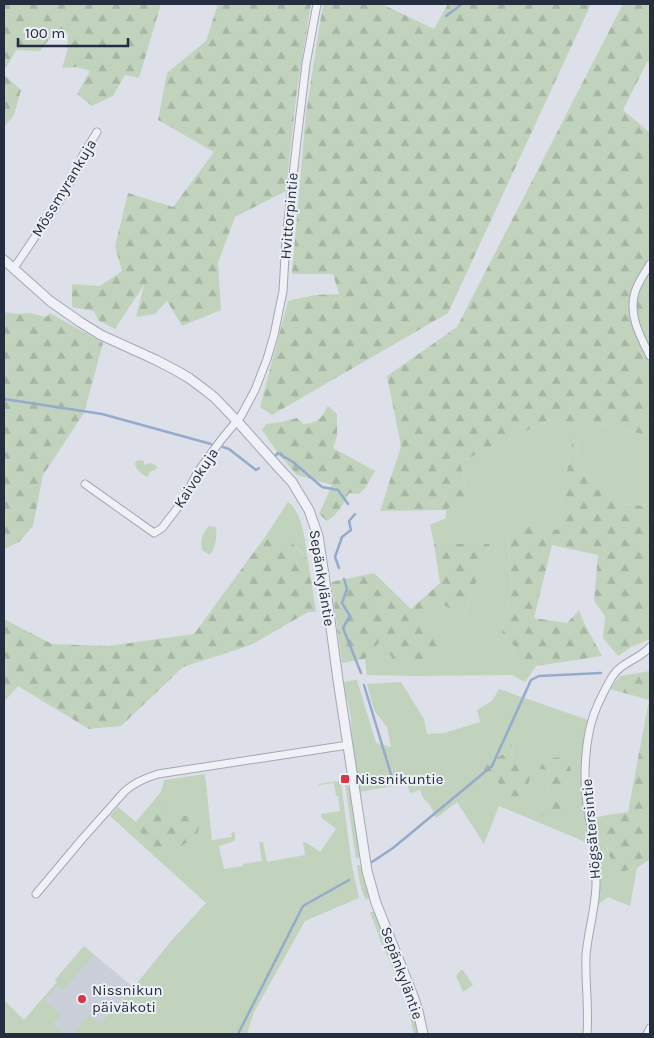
<svg xmlns="http://www.w3.org/2000/svg" width="654" height="1038" viewBox="0 0 654 1038" font-family="Karla,sans-serif">
<style>
.built{fill:#cacfda}
.green{fill:#c1d3bd;fill-rule:evenodd}
.forest{fill:url(#forest-firs)}
.lines{fill:none;stroke-linecap:round;stroke-linejoin:round}
.stream{stroke:#94abcb;stroke-width:2.5}
.minor-casing{stroke:#a2a7b2;stroke-width:9}
.tertiary-casing{stroke:#a2a7b2;stroke-width:11}
.minor{stroke:#f0f1f6;stroke-width:7}
.tertiary{stroke:#f0f1f6;stroke-width:9}
.poi-dot{fill:#d93643;stroke:#eceff6;stroke-width:2}
.labels{text-anchor:middle;stroke-width:4;stroke-linejoin:round;paint-order:stroke}
.street-label{font-size:15px;fill:#252d40;stroke:#eceff6}
.poi-label{font-size:15px;fill:#252d40;stroke:#eceff6;text-anchor:start}
</style>
<defs>
<pattern id="forest-firs" width="22" height="20" patternUnits="userSpaceOnUse" patternTransform="scale(1.25)"><rect width="22" height="20" fill="#c1d3bd"/><path d="M5 1l3.5 6h-7zM16 11l3.5 6h-7z" fill="#a6b5a4"/></pattern>
</defs>
<rect width="100%" height="100%" fill="#dde0e8"/>
<path class="built" d="M84,946L133,987L106,1015L90,1034H40L24,1020L57,982L55,980Z"/>
<path class="green" d="M552,419L572,442L557,531L523,525L508,538L512,589L502,633L515,647L513,657L536,666L525,682L512,675L414,676L367,675L365,659L381,640L422,619L442,604L464,616L490,544H434L430,525L446,518V510L468,499L460,462Z
M593,422L650,436V506L617,504L619,488L590,481L580,467L577,448L579,429Z
M139,460L144,461V464L145,465L150,463L156,465L157,468L155,470L150,472L147,477C141,474 137,471 135,464L136,461Z
M288,502C302,511 306,544 308,560C294,543 287,536 265,537Z
M209,526L216,527C217,538 216,546 210,555L202,550C200,540 202,534 209,526Z
M357,680L376,743L391,747L387,727L374,710L367,684L401,682L424,719L427,734L444,733L480,722L477,710L492,701L499,689L588,720L585,742L593,845L499,806L484,844L457,802L436,818L430,805L423,798L420,790L410,793L403,771L396,773L399,785L359,792L351,733C352,724 351,716 349,708C348,699 344,692 342,683L348,681ZM512,745L513,758L528,784V795L513,799L491,774L482,768L503,754ZM550,769L571,773L562,794L563,807L543,800L549,791L546,779Z
M205,774L212,840L232,837L231,833L235,832V840L232,842L219,846L224,869L243,866V864L262,861L259,842H263L267,862L305,855L303,842L307,843L320,852L336,829L322,818L321,814L340,811L338,796H336L334,783L319,785L318,784L338,781L341,783L352,866L359,898L305,921L254,1012L247,1034H72L89,1015L99,1023L133,988L172,940L206,903L110,816L118,807L136,822L161,792L164,780Z
M345,783H346L351,793L360,856L356,859Z
M607,815V849L621,872L637,868L630,906L608,897L598,905V850L594,818Z
M357,865H359L363,869L370,896L369,898L366,900C360,890 359,877 357,865Z
M370,912H374L376,914L387,943L385,945H382Z
M84,946L94,955L63,990L58,986L45,1000L61,1014L53,1024L65,1034H4V1000L24,1020L57,982L55,980Z
M386,949L389,950L391,952L409,997L419,1034H414L406,1002L385,950Z
M462,969L473,985L463,992L456,976Z"/>
<path class="forest" d="M4,4H161L139,78L125,75L113,96L92,106L77,94L90,71L77,67L62,68L67,52L68,33L53,34L40,51L16,50L4,71Z
M218,4H311L296,97L286,191L235,217L218,263L221,310L182,326L167,301L155,314L136,317L144,285L115,329L98,320L94,311L72,307V284L100,286L122,271L115,246L128,193L173,207L214,152L158,120L167,73L206,41Z
M323,4H382L434,29L448,4H591L448,313L272,415L260,407L288,301L315,295L339,294L333,274H292L306,113Z
M623,4H650V63L647,62L623,110L650,133V436L593,422L579,429L577,448L580,467L590,481L619,488L618,504L650,506V639L631,647L618,656L603,638L605,616L594,601L598,555L552,545L534,618L567,623L579,610L584,623L602,656L536,666L513,657L515,647L502,633L512,589L508,538L523,525L557,530L572,442L552,419L460,462L468,499L446,510L380,511L401,446L387,376L457,327Z
M4,75L21,90L14,115L4,127Z
M4,312L17,314L30,313L46,317L50,313L103,343L84,413L43,475L33,526L19,542L4,549Z
M328,406L337,414V436L333,448L375,471L366,487L359,494L349,493C343,505 338,514 327,521L319,514L332,485L297,475L278,453L262,430L266,424L282,422L297,418L303,424C318,423 321,419 328,406Z
M265,537H276L284,538L292,543L308,560L316,612H308L251,645L183,667L121,726L89,729L18,686L4,702V619L52,644L108,646L194,634Z
M434,544H490L464,616L442,604L422,619L447,638L437,658L396,664L381,640L365,659L342,663L331,582L374,573L411,609L440,583Z
M650,671V859L637,868L621,872C603,856 607,838 607,815L628,812L649,700L610,689L620,676Z
M508,744L512,745L513,758L523,772L531,775L528,784V795L523,798L513,800L491,774L481,768L503,754Z
M559,757L562,767L570,766L571,773L562,794L563,807L553,820L534,811L536,797L543,800L549,791L546,779L550,770L540,769L541,760Z
M156,799L166,802L170,816H202L197,835L183,845L154,857L146,844L136,822Z"/>
<g class="lines">
<path class="stream" d="M446,16L462,4
M4,399L102,414L211,444
M223,447L229,449L256,470L259,468
M276,455L278,453L293,462L322,487L338,490L348,504
M339,568L335,557L342,537L351,530L349,521L355,514
M344,579L347,589L342,603L350,616L343,628L361,673
M364,685L377,728L393,781
M372,862L393,848L492,766L531,680L539,676L601,673
M238,1034L303,906L349,880"/>
<g class="minor-casing">
<path id="minor" d="M650,264C645,273 638,282 635,292C628,315 640,336 650,356
M14,268L58,203L75,174L84,153L97,132
M85,484L154,533L162,528L182,502L197,473L221,440L241,416L255,390L267,359L274,335L283,291L286,239L297,140L306,64L317,4
M36,894L83,838L125,791C135,782 145,778 158,774L348,745
M587,1034C589,1008 585,981 586,955C588,931 596,907 596,883C596,872 596,860 595,849C593,834 589,819 587,804C583,779 585,739 594,714C599,701 605,689 612,677C621,662 640,659 650,647
M647,1034L650,1028"/>
</g>
<g class="tertiary-casing">
<path id="tertiary" d="M4,260L50,301L80,322L101,335L156,360L177,371L189,378L205,390L215,398L237,421L278,467L292,482L309,510L318,536L324,575L338,680L367,871L376,903L413,996L418,1011L423,1034"/>
</g>
<use href="#minor" class="minor"/>
<use href="#tertiary" class="tertiary"/>
</g>
<g class="poi-dot">
<rect x="340" y="774" width="10" height="10" rx="2.5"/>
<circle cx="82" cy="999" r="5"/>
</g>
<g class="labels">
<g class="street-label">
<text transform="translate(64 188) rotate(-59)" y="5">Mössmyrankuja</text>
<text transform="translate(289 216) rotate(-85)" y="5">Hvittorpintie</text>
<text transform="translate(196 478) rotate(-57)" y="5">Kaivokuja</text>
<text transform="translate(322 578) rotate(81)" y="5">Sepänkyläntie</text>
<text transform="translate(591 829) rotate(-95)" y="5">Högsätersintie</text>
<text transform="translate(402 973) rotate(70)" y="5">Sepänkyläntie</text>
</g>
<g class="poi-label">
<text x="355" y="784">Nissnikuntie</text>
<text x="92" y="995">Nissnikun<tspan x="92" dy="17">päiväkoti</tspan></text>
</g>
</g>
<rect width="654" height="1038" fill="none" stroke="#252d40" stroke-width="10"/>
<path d="M18 38v8h110v-8" fill="none" stroke="#252d40" stroke-width="2.5"/>
<text x="25" y="38" font-size="15" fill="#252d40" stroke="#eceff6" stroke-width="4" paint-order="stroke">100 m</text>
</svg>
